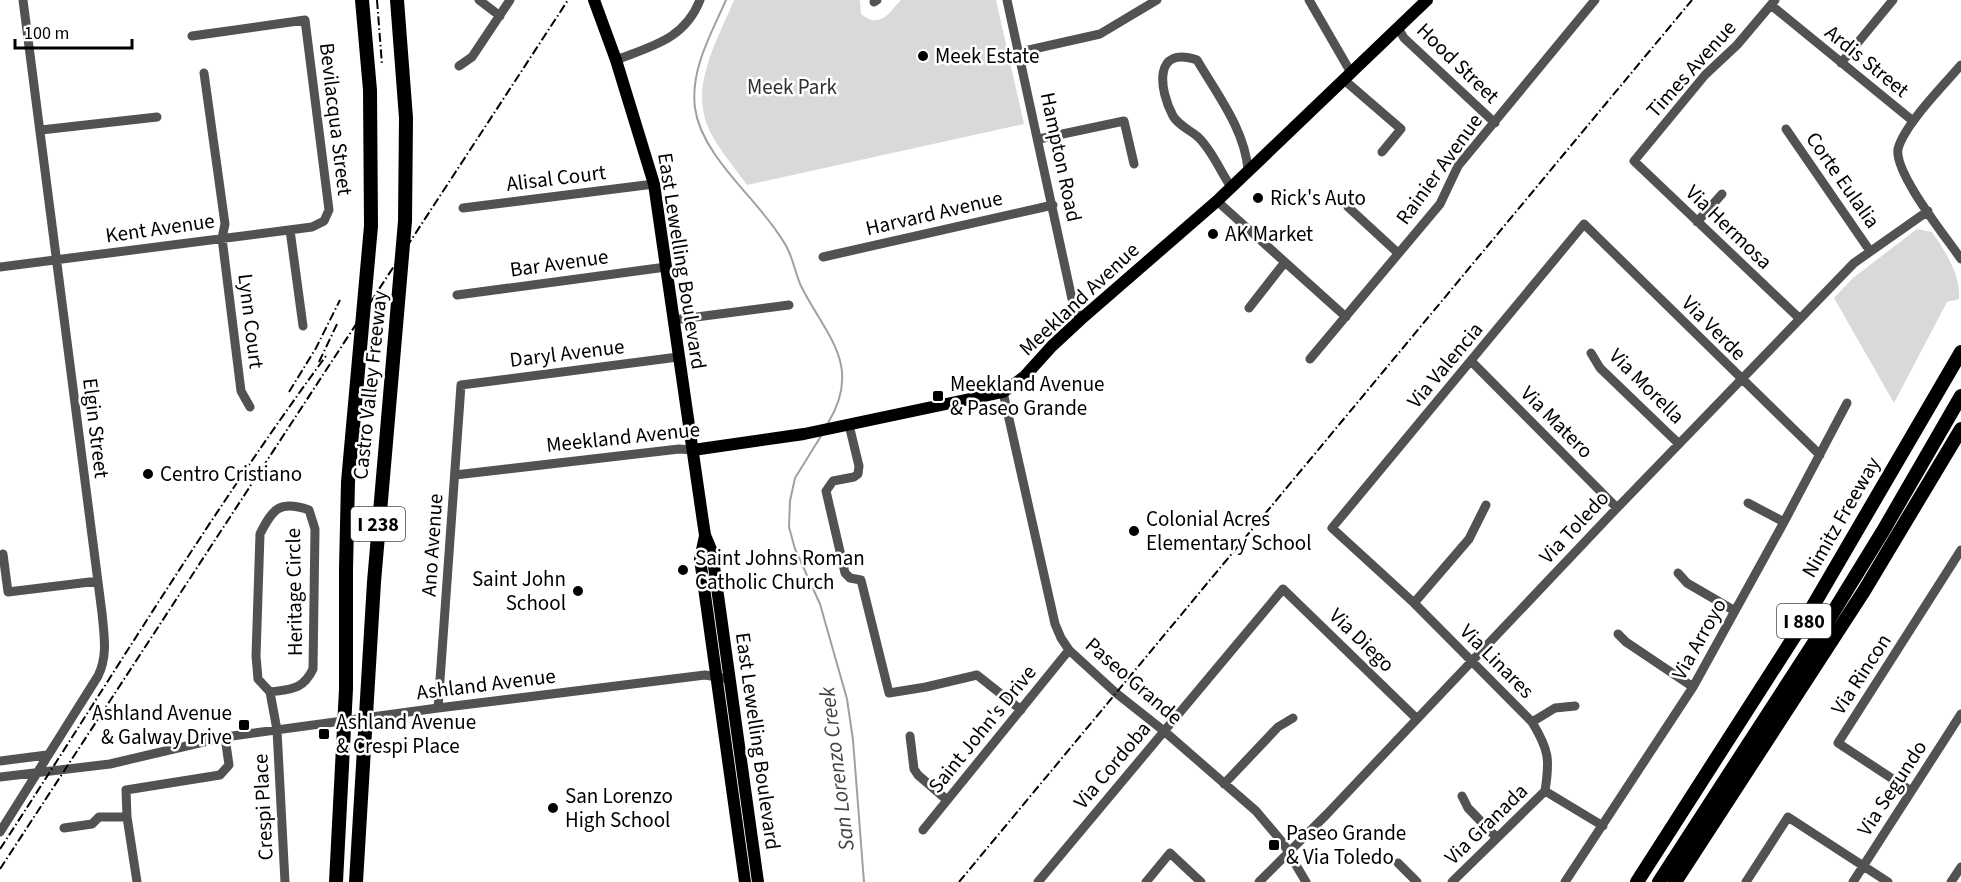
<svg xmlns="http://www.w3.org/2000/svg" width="1961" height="882" viewBox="0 0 1961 882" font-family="'Source Sans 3',sans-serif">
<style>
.green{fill:#d9d9d9}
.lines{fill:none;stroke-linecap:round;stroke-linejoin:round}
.stream{stroke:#a0a0a0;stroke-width:2}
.minor{stroke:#525252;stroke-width:9}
.major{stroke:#000;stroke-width:12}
.highway{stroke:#000;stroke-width:14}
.rail{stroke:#000;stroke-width:2;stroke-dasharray:9 3 1.5 3;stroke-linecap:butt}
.poi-dot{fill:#000;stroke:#fff;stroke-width:2}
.labels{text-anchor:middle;stroke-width:5;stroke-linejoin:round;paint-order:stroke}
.shield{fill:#fff;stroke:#4c4c4c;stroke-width:1.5}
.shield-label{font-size:20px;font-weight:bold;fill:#000}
.poi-label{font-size:21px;fill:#000;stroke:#fff;text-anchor:start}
.street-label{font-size:21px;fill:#000;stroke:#fff}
.park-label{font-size:21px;fill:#303030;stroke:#fff}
.water-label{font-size:22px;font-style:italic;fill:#414141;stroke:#fff}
</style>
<rect width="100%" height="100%" fill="#fff"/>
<path class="green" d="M734,0H860L861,14C881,30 889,12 901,0H996L1024,124L747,185C736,169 715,145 708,127C690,84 718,40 734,0Z
M1917,229L1932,232C1945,251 1961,275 1959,299L1947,302L1894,403L1834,298L1853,278Z"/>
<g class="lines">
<path class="stream" d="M726,0C711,34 690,70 695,108C701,153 750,193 775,229C780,236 786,244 789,252C794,263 796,275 801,286C826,336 863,365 828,423
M821,436L795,478L790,501L789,527L795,549L820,604L847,699L853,740L864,882"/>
<path class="minor" d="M479,0L500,16
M1007,0L1072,299L1080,320
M1309,0L1350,71
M1775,0L1737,45L1705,75L1634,161L1800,319
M874,2L877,0
M1771,5L1913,121
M1398,28L1404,38L1495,123
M1020,52L1100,34L1157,0
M616,60C652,46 685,39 700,0
M1841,63L1893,0
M1961,65C1944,85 1904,125 1898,149C1894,173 1946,237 1961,259
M459,66L472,57L510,0
M204,73L225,224L222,238L241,391L250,407
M1343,79L1401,129L1382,152
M1786,129L1870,251
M41,130L157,117
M1039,139L1124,121L1134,164
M1231,187C1220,171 1212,150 1198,137C1190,130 1178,125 1173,116C1159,90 1153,45 1197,60C1217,94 1245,130 1248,170
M1346,197L1348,207L1398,253
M1217,201L1346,317
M463,208L654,184
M1697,222L1722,194
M290,230L303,326
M823,257L1053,205
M0,267L312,227L324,221L329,210L305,20L192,36
M457,295L666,267
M1249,308L1285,262
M673,320L789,305
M1591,353L1600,368L1679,444
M1310,359L1440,204L1458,166L1595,0
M1472,362L1617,508
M1003,392L1055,624L1061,638L1069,650L1116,693L1164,731L1256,811L1283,843L1306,882
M849,425L859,466L858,474L854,477L833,481L826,491L845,573L850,578L861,580L889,693L926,687L977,675L1021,710
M455,475L679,449L693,450
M1748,503L1784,522
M3,554L8,592L98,581
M1678,573L1687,583L1735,611
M1414,603L1469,539L1486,505
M1618,634L1626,642L1693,687
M270,692C291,689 303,690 313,669L315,529L309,510C280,500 273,508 260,534L256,656L258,679L270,692L277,730L285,882
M438,708L461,385L678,357
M1532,722L1555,708L1575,706
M910,736L914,769L918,775L947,800
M0,761L47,755
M0,777L110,764L225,737L438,708L705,675L729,679
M1224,784L1278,727L1293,718
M1911,791L1838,743L1961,550
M1462,796L1468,808L1496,837
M1603,826L1545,791C1550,759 1549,750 1532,722L1414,603L1332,528L1584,224L1820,455
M64,828L92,824L99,817H127
M923,830L1069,650
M0,832L98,676C108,656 104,635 102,613L23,0
M1398,863L1417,882
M137,882L127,817L126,790L220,775L229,765L225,737
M1038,882L1283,589L1416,718
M1146,882L1170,853L1201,882
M1259,882L1327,814L1617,508L1854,263L1928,211
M1452,882L1545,791
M1565,882L1693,687L1784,522L1847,403
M1746,882L1788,817L1888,882
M1853,882L1961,714
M1951,882L1961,867"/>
<path class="major" d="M594,0L616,60L654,184L703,522L705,535L712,552L758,882
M693,450L804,434L1003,392L1024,377L1052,346L1080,320L1217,201L1427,0
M705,536L700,559L745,882"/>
<path class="highway" d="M336,882L346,689V569L348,482L371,226L370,90L362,0
M356,882L374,582L405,221L406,118L397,0
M1637,882L1803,623L1961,352
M1659,882L1821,632L1883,531L1961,396
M1675,882L1864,591L1961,429"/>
<path class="rail" d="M377,0L382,65
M319,362L338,322
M289,392L316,348L340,300
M0,849C108,684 209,515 326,356
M0,869L568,0
M959,882L1692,0"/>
</g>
<g class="poi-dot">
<circle cx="923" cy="56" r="6"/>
<circle cx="1258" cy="198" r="6"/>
<circle cx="1213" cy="234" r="6"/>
<rect x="932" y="390" width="12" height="12" rx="3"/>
<circle cx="148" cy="474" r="6"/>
<circle cx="1134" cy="531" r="6"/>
<circle cx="683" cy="570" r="6"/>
<circle cx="578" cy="591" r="6"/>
<rect x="238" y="719" width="12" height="12" rx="3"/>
<rect x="318" y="728" width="12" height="12" rx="3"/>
<circle cx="553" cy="808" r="6"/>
<rect x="1268" y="839" width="12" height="12" rx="3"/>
</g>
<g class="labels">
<g class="shield">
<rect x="351" y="507" width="54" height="34" rx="4.5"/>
<rect x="1777" y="604" width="54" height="34" rx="4.5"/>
</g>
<g class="shield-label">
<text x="378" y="531">I 238</text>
<text x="1804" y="628">I 880</text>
</g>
<g class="poi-label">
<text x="935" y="63">Meek Estate</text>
<text x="1270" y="205">Rick's Auto</text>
<text x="1225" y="241">AK Market</text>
<text x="950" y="391">Meekland Avenue<tspan x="950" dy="24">&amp; Paseo Grande</tspan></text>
<text x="160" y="481">Centro Cristiano</text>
<text x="1146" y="526">Colonial Acres<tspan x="1146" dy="24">Elementary School</tspan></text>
<text x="695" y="565">Saint Johns Roman<tspan x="695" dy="24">Catholic Church</tspan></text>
<text x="566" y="586" text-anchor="end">Saint John<tspan x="566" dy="24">School</tspan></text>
<text x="232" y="720" text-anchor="end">Ashland Avenue<tspan x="232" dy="24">&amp; Galway Drive</tspan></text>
<text x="336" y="729">Ashland Avenue<tspan x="336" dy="24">&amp; Crespi Place</tspan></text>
<text x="565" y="803">San Lorenzo<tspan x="565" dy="24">High School</tspan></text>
<text x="1286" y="840">Paseo Grande<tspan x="1286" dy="24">&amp; Via Toledo</tspan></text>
</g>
<g class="street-label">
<text transform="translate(1867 61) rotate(39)" y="7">Ardis Street</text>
<text transform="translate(1458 63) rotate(44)" y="7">Hood Street</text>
<text transform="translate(1691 69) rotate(-48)" y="7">Times Avenue</text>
<text transform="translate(336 119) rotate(83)" y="7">Bevilacqua Street</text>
<text transform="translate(1061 157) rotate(78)" y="7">Hampton Road</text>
<text transform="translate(1439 169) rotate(-54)" y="7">Rainier Avenue</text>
<text transform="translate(556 178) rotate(-7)" y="7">Alisal Court</text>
<text transform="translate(1843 180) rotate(55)" y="7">Corte Eulalia</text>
<text transform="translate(934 213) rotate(-13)" y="7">Harvard Avenue</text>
<text transform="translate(1729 227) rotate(44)" y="7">Via Hermosa</text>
<text transform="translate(160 228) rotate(-8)" y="7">Kent Avenue</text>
<text transform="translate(682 261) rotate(81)" y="7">East Lewelling Boulevard</text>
<text transform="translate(559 263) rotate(-8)" y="7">Bar Avenue</text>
<text transform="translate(1079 299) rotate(-43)" y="7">Meekland Avenue</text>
<text transform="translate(251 321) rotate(83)" y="7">Lynn Court</text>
<text transform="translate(1714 328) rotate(45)" y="7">Via Verde</text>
<text transform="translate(567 353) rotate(-7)" y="7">Daryl Avenue</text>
<text transform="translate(1445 365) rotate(-50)" y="7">Via Valencia</text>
<text transform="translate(370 385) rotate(-84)" y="7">Castro Valley Freeway</text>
<text transform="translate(1647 386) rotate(45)" y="7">Via Morella</text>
<text transform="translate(1557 422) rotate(45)" y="7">Via Matero</text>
<text transform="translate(96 428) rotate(83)" y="7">Elgin Street</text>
<text transform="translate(623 437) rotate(-6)" y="7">Meekland Avenue</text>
<text transform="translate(1841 517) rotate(-60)" y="7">Nimitz Freeway</text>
<text transform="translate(1574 527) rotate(-47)" y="7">Via Toledo</text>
<text transform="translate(432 545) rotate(-86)" y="7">Ano Avenue</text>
<text transform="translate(294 592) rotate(-91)" y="7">Heritage Circle</text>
<text transform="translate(1699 639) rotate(-61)" y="7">Via Arroyo</text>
<text transform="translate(1362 640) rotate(44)" y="7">Via Diego</text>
<text transform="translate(1497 661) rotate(45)" y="7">Via Linares</text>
<text transform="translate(1861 674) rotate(-57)" y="7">Via Rincon</text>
<text transform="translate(1134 681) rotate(41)" y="7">Paseo Grande</text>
<text transform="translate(486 684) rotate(-7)" y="7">Ashland Avenue</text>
<text transform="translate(982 729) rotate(-51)" y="7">Saint John's Drive</text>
<text transform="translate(758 741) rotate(82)" y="7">East Lewelling Boulevard</text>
<text transform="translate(1112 765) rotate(-50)" y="7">Via Cordoba</text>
<text transform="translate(1892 788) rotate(-57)" y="7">Via Segundo</text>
<text transform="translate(263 807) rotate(-93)" y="7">Crespi Place</text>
<text transform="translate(1486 824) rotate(-44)" y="7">Via Granada</text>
</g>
<g class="park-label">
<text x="792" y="94">Meek Park</text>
</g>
<g class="water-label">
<text transform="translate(836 769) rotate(-97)" y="8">San Lorenzo Creek</text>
</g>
</g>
<path d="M15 39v9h117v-9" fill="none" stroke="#000000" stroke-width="3"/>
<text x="24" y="39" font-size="18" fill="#000000" stroke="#ffffff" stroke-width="4.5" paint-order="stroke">100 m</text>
</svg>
